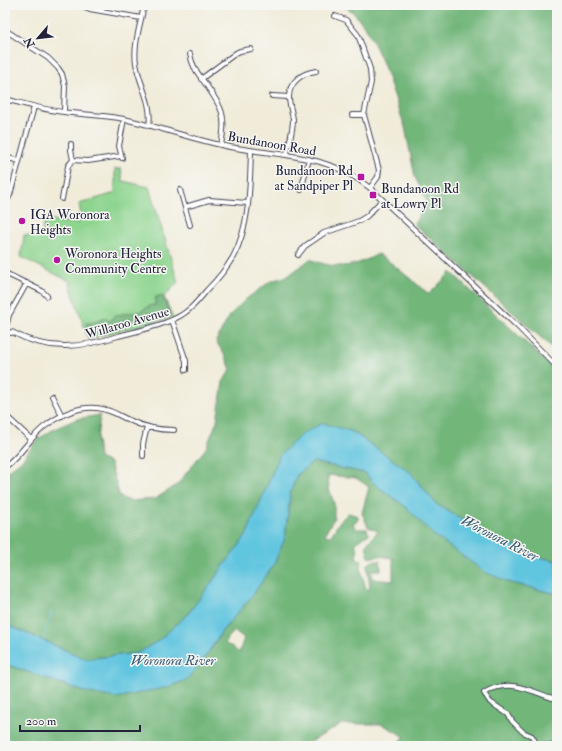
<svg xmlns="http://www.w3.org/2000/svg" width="562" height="751" viewBox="0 0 562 751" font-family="'IM FELL Double Pica',serif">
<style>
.green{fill:#8dd48f;stroke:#587b65}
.forest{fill:#72b67a;stroke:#4a6c5a;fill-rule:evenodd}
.water{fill:#61c5df;stroke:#42748d}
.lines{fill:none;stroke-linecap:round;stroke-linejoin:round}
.stream{stroke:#61c5df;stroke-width:1}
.minor-casing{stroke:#414053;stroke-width:6}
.minor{stroke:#fff;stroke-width:4}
.poi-dot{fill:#b5179e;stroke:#f6f6f2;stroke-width:1.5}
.labels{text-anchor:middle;stroke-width:3;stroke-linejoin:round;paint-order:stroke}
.street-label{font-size:13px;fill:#22223b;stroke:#f6f6f2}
.poi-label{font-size:13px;fill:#22223b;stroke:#f6f6f2;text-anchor:start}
.water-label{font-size:14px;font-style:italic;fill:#385b74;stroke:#f6f6f2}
</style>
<rect width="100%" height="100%" fill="#f6f6f2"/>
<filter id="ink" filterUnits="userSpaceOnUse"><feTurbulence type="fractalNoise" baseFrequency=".025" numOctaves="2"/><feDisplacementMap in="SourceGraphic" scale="8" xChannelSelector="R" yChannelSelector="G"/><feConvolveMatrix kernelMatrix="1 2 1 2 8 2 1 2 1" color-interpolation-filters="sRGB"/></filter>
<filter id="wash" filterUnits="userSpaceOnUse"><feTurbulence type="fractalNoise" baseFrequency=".012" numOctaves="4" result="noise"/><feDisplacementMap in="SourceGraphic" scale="16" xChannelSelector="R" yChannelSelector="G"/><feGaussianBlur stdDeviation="0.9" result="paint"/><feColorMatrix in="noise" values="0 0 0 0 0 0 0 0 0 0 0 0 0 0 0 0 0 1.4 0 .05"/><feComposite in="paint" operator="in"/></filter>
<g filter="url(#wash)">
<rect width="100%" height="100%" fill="#f1ecda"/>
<path class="green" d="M115,169H121L123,181L149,187L178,282L164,297L173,317L88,339L69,281L21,257L24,235L42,237L44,219L78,223L82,220L79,204L115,193Z"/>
<path class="forest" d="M343,5H557V352L414,224L427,202L415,177L405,127L383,63L368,31L355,14Z
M378,254L391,263L429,294L451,272L557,372V561L543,558L486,534L436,504L410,472L353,432L323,423L280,455L246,536L188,614L158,641L138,653L86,659L5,624V473L22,460L37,440L54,429L77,419L100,415L97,439L99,458L110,463L120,497L130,501L155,499L177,485L206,448L217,421L223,382L231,369L225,356L216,341L230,315L246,299L271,281L288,276L310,259C336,270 353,268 378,254Z
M162,295L171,315L159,318L149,313L93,332C89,330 86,328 86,323H91L106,318L109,321L111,320L115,315L138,312L152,305H155L156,297Z
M313,462L365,473L372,482L406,507L435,536L508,582L557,594V689L554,691L553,701L557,704V746H393L405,737L382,724H341L304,746H5V664L85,692L210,651L222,631L251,597L273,566L285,538L290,494L297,475ZM328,475L356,478L369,487L362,513L368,527L378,531L366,545L369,558L379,556L393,558V581L373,579L371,570H381L380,561H373L367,565L370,589H366L361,570L362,560H359L356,556L358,550L355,544L369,534L367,529H356L353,523L358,520V516L348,513L340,521L330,537L325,534L334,518V503L329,489ZM235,631L244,638L239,653L233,647L225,644L227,639Z"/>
<path class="water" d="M323,423L353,432L410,472L436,504L486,534L543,558L557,561V594L508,582L485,572L435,536L406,507L372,482L365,473L313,462L297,475L290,494L285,538L273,566L251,597L222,631L202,662L186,680L168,687L116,698L85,692L5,664V624L86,659L138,653L158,641L188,614L246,536L280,455L302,434Z"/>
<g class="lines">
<path class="stream" d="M43,640L52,611"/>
</g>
</g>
<g filter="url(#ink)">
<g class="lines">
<g class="minor-casing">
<path id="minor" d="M80,5L90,9L141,18
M144,5C141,23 133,45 136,63C139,85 153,102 149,126
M335,16L346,20L358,35L370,69L371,82L364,115L379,170L378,177L370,188
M5,30L48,58L58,68L62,74L65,86L64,112
M190,54C192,65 196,71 202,79C220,105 228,112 221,145
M201,79L236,53L240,51L251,49
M272,96L289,97
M5,99C25,104 44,110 64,112C84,115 104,115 124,119C160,127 194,140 230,147C280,156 327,153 370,188L517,326L557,367
M352,115H364
M71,144V150L73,160
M287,154C289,143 293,131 293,119C292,112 289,105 289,97C289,82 302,73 316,71
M5,157L19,161
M122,158L119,146L124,119
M180,190L190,225
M301,190L309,159
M62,199L68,166L73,160L88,161L121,156
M5,205L10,195L34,107
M185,207L209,200L247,203
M298,255L305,246L324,233L359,221L367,216L382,200
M5,273L42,291L47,296
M172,320L186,361V370
M7,323L9,315L27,283
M5,330L11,333L12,332C48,352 81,348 118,336C137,331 158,327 176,318C189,312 198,301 207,290C217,280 226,269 233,257C250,226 250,184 251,150
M52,396L62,416
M5,415L31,439
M143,456V444L147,427
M5,467C22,455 31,435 48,424C65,412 86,404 106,410C115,412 121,417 129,420C143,427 158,430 174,430
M557,695L552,698C528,690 508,678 484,693L490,702L508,714L512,721L523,732L532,736L537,745L557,746"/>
</g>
<use href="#minor" class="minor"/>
</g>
</g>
<g class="poi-dot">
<rect x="357" y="173" width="8" height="8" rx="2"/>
<rect x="369" y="191" width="8" height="8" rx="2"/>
<circle cx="22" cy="221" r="4"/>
<circle cx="57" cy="260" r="4"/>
</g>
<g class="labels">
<g class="street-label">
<text transform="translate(272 143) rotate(10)" y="5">Bundanoon Road</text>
<text transform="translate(127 322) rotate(-16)" y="5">Willaroo Avenue</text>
</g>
<g class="poi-label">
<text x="353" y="175" text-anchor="end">Bundanoon Rd<tspan x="353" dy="15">at Sandpiper Pl</tspan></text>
<text x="381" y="193">Bundanoon Rd<tspan x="381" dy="15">at Lowry Pl</tspan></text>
<text x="30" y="219">IGA Woronora<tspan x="30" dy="15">Heights</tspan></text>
<text x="65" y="258">Woronora Heights<tspan x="65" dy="15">Community Centre</tspan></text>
</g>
<g class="water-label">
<text transform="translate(500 538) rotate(27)" y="5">Woronora River</text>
<text x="173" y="665">Woronora River</text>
</g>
</g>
<rect width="562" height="751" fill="none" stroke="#f6f6f2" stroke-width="20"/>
<g transform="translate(38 38) rotate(242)" stroke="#f6f6f2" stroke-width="3" paint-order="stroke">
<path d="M0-3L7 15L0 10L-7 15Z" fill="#22223b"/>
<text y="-6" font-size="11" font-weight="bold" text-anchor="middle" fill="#22223b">N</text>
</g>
<path d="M20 725v6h120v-6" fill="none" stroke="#22223b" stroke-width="2"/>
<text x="26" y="725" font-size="12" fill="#22223b" stroke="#f6f6f2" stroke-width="3" paint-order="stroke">200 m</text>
</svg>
